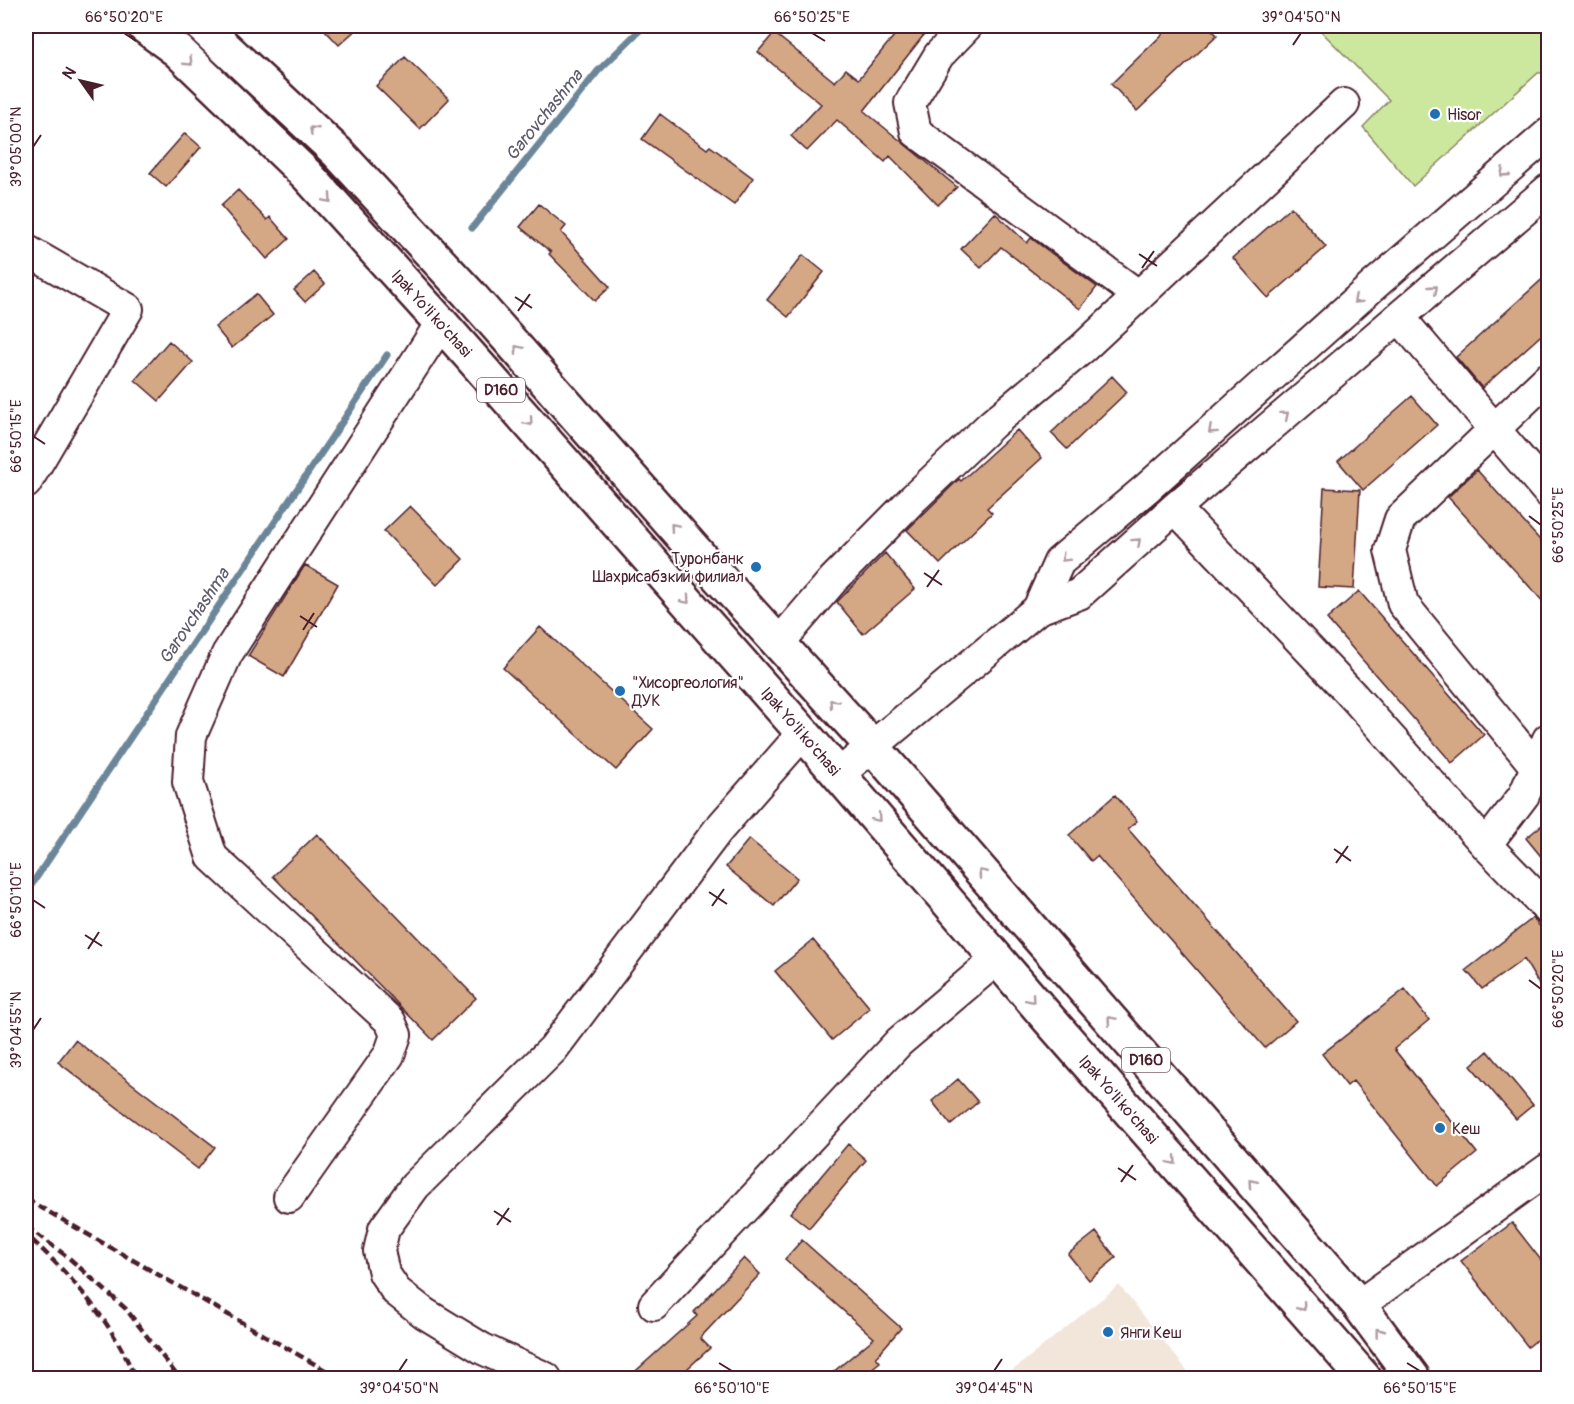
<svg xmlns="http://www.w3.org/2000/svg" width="1574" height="1404" viewBox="0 0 1574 1404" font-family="Pangolin,sans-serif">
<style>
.built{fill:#f2e5da}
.green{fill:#cce89f;stroke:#8b8465;stroke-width:1.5}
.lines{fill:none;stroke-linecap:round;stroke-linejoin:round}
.stream{stroke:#6c8699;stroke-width:7}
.building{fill:#d4a885;stroke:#4a1f2b;stroke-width:1.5}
.minor-casing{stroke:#4a1f2b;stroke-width:34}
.major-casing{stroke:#4a1f2b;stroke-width:38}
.minor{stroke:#fff;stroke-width:30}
.major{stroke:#fff;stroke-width:33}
.rail{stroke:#4a1f2b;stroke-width:4.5;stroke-dasharray:9 4.5;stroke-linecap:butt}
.oneway{stroke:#ae9aa0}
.ticks{fill:none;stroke:#4a1f2b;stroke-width:2}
.poi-dot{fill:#1f6fb2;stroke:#fff;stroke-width:2}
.labels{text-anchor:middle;stroke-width:4.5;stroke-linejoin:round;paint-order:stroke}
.shield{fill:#fff;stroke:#80626b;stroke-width:1.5}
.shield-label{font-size:15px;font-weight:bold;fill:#4a1f2b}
.poi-label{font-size:16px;fill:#4a1f2b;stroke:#fff;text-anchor:start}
.street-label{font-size:16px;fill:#4a1f2b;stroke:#fff}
.water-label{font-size:18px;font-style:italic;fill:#5e5b6b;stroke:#fff}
.neatline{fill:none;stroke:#4a1f2b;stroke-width:2}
.ticks-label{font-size:15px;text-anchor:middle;fill:#4a1f2b}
</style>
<rect width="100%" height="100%" fill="#fff"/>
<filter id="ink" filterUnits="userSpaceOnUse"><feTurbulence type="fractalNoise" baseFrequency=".0167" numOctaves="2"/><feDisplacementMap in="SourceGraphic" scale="12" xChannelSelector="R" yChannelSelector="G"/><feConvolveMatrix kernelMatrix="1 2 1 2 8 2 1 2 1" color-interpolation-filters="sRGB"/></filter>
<g filter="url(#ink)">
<path class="built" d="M1119,1285L1193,1378H1003Z"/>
<path class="green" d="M1316,26H1548V73H1538L1413,186L1363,127L1389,100Z"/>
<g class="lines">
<path class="stream" d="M472,228L598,71L644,26
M26,893L387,355"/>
</g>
<path class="building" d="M321,26H360L339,45Z
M902,26H931L864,111L957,187L938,205L890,156L885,162L837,120L807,151L791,136L821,104L758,52L774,33L835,82L846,69L859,79Z
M1171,26H1208L1217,35L1137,111L1111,84Z
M405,57L449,99L420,129L376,86Z
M660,114L707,149L710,146L753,178L734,205L642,139Z
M185,133L201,147L166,187L150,173Z
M238,190L267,220L270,217L289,239L267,259L221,206Z
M539,204L566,226L561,232L610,287L595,301L549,254L551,252L520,227Z
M1291,207L1326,247L1268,298L1233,258Z
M995,213L1027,243L1031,238L1097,287L1080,309L1001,247L981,268L961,249Z
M803,255L824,272L788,317L767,300Z
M314,272L325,284L305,302L294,290Z
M1548,274V329L1482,388L1456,357Z
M256,294L273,315L232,348L215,327Z
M169,341L193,362L159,401L135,380Z
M1112,376L1127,392L1067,449L1051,433Z
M1412,396L1437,425L1363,490L1338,461Z
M1017,430L1042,458L987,508L992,513L940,564L907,530L959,479L961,481Z
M1477,470L1548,549V607L1448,497Z
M1324,488L1360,490L1354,589L1318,587Z
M410,506L463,559L437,585L384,531Z
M885,553L915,589L863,634L837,602Z
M305,565L338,584L284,677L248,656Z
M1359,591L1484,735L1452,763L1327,619Z
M540,627L653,729L616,770L503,668Z
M1115,795L1137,821L1128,829L1296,1021L1265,1048L1097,856L1091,861L1069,835Z
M1548,820V865L1526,838Z
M317,834L476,998L433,1040L273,876Z
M749,839L797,878L774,906L726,867Z
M1533,918L1548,936V1000L1524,959L1482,989L1466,970Z
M813,940L870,1008L832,1040L775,971Z
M1405,989L1429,1020L1394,1049L1477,1153L1437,1186L1353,1081L1347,1086L1322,1054Z
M75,1040L215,1147L198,1169L58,1062Z
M1488,1051L1533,1105L1516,1119L1471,1066Z
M958,1079L978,1102L951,1125L932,1101Z
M848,1144L866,1160L809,1228L790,1213Z
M1512,1223L1548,1269V1331L1528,1347L1461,1261Z
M1096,1232L1116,1258L1089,1280L1068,1254Z
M802,1240L901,1328L876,1357L880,1362L860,1378H826L874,1338L785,1259Z
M744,1258L760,1274L700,1338L710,1348L677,1378H628L697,1316L694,1312Z"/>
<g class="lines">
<g class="minor-casing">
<path id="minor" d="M967,26L939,55L910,103L916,132L1139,296
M26,250L128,309L26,483
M1400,318L1548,492
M1175,508L1354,697L1486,845L1548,909
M1038,609L1059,562L1147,488L1374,285L1548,134
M778,644L833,580L914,498L992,424L1083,348L1344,104
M1536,767L1403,604L1390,550L1400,519L1548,378
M839,774L1038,609L1079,594L1175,508L1548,190
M1486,845L1524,795L1548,739
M289,1197L389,1055L396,1035L390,1021L212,857L188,782L191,736L227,654L441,323
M654,1305L899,1042L997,959
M1359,1305L1548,1169
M546,1378L483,1349L424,1313L396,1291L384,1273L379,1251L384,1229L415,1186L553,1049L718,830L803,733"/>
</g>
<g class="major-casing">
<path id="major" d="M144,26L178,51L307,175L441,323L803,733L1047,1017L1364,1378
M202,26L337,152L468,293L704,561L872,746L1359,1305L1413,1378"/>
</g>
<use href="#minor" class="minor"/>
<use href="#major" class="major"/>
<path class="rail" d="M26,1199L339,1378
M26,1226L69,1258L126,1309L179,1378
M32,1240C74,1279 114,1324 135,1378"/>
</g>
<defs><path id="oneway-chevron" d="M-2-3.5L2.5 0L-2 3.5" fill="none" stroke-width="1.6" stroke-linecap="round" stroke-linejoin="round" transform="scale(1.5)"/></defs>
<g class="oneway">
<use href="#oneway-chevron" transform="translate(189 62) rotate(44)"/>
<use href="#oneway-chevron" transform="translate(313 130) rotate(-137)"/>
<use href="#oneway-chevron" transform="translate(1504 173) rotate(139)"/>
<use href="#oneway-chevron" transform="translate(328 199) rotate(48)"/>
<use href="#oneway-chevron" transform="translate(1434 289) rotate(-41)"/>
<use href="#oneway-chevron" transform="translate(1357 300) rotate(138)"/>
<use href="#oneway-chevron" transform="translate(518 349) rotate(-131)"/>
<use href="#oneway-chevron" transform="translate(1285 415) rotate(-40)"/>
<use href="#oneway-chevron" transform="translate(529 422) rotate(49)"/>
<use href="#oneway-chevron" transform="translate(1212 430) rotate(138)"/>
<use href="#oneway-chevron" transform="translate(674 527) rotate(-131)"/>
<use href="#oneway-chevron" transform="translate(1137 542) rotate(-42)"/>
<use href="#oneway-chevron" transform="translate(1065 558) rotate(135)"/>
<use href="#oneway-chevron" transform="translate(686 600) rotate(49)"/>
<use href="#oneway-chevron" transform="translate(833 703) rotate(-133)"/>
<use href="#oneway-chevron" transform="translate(877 818) rotate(49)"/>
<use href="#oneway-chevron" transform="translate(982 873) rotate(-131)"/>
<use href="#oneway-chevron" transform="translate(1031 999) rotate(49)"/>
<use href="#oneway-chevron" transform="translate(1111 1020) rotate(-131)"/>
<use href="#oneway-chevron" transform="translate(1173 1161) rotate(49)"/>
<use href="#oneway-chevron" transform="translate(1252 1183) rotate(-131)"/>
<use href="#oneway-chevron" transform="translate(1302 1307) rotate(49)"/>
<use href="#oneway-chevron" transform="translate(1379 1332) rotate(-127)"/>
</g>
</g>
<path class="ticks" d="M124,33L136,41M812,33L825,41M1293,45L1301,33M33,147L41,135M1139,254L1157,266M1142,268L1154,251M515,297L532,308M518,311L530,294M33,436L45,444M1529,516L1541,525M924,573L942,585M927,587L939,570M300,616L317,627M303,630L314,613M1334,849L1351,861M1336,863L1348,846M709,892L727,904M33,900L45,908M712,906L724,889M85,935L102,946M88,949L99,932M1529,980L1541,989M33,1030L41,1018M1118,1168L1136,1180M1121,1182L1133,1165M494,1211L511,1222M497,1225L509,1208M719,1363L732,1371M1407,1363L1420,1371M399,1371L407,1359M994,1371L1002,1359"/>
<g class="poi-dot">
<circle cx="1435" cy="114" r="6"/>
<circle cx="756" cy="567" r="6"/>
<circle cx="620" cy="691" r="6"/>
<circle cx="1440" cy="1128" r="6"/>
<circle cx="1108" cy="1332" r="6"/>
</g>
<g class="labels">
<g class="shield">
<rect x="477" y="378" width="48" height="24" rx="4.5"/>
<rect x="1122" y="1048" width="48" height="24" rx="4.5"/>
</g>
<g class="shield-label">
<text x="501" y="395">D160</text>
<text x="1146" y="1065">D160</text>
</g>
<g class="poi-label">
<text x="1447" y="120">Hisor</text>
<text x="744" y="564" text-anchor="end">Туронбанк<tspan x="744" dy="18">Шахрисабзкий филиал</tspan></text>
<text x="632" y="688">"Хисоргеология"<tspan x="632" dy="18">ДУК</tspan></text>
<text x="1452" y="1134">Кеш</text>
<text x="1120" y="1338">Янги Кеш</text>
</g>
<g class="street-label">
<text transform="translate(432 313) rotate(48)" y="6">Ipak Yo'li ko'chasi</text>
<text transform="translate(801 731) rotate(49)" y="6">Ipak Yo'li ko'chasi</text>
<text transform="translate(1119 1099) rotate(49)" y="6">Ipak Yo'li ko'chasi</text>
</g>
<g class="water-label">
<text transform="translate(544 115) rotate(-51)" y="6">Garovchashma</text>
<text transform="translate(194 616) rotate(-56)" y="6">Garovchashma</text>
</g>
</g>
<rect width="1574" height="1404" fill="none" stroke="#fff" stroke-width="66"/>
<g transform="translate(81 81) rotate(304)" stroke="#ffffff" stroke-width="4.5" paint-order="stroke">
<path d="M0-4.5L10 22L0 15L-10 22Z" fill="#4a1f2b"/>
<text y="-9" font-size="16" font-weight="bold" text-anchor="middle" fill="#4a1f2b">N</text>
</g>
<rect x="33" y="33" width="1508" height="1338" class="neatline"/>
<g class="ticks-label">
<text x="124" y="22">66°50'20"E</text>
<text x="812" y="22">66°50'25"E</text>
<text x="1301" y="22">39°04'50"N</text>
<text transform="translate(16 147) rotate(-90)" y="5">39°05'00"N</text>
<text transform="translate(16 436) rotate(-90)" y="5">66°50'15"E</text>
<text transform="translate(1558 525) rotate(-90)" y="5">66°50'25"E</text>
<text transform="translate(16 900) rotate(-90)" y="5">66°50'10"E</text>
<text transform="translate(1558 989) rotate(-90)" y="5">66°50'20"E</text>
<text transform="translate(16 1030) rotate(-90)" y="5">39°04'55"N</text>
<text x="399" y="1393">39°04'50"N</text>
<text x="732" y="1393">66°50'10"E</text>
<text x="994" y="1393">39°04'45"N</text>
<text x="1420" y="1393">66°50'15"E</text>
</g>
</svg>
